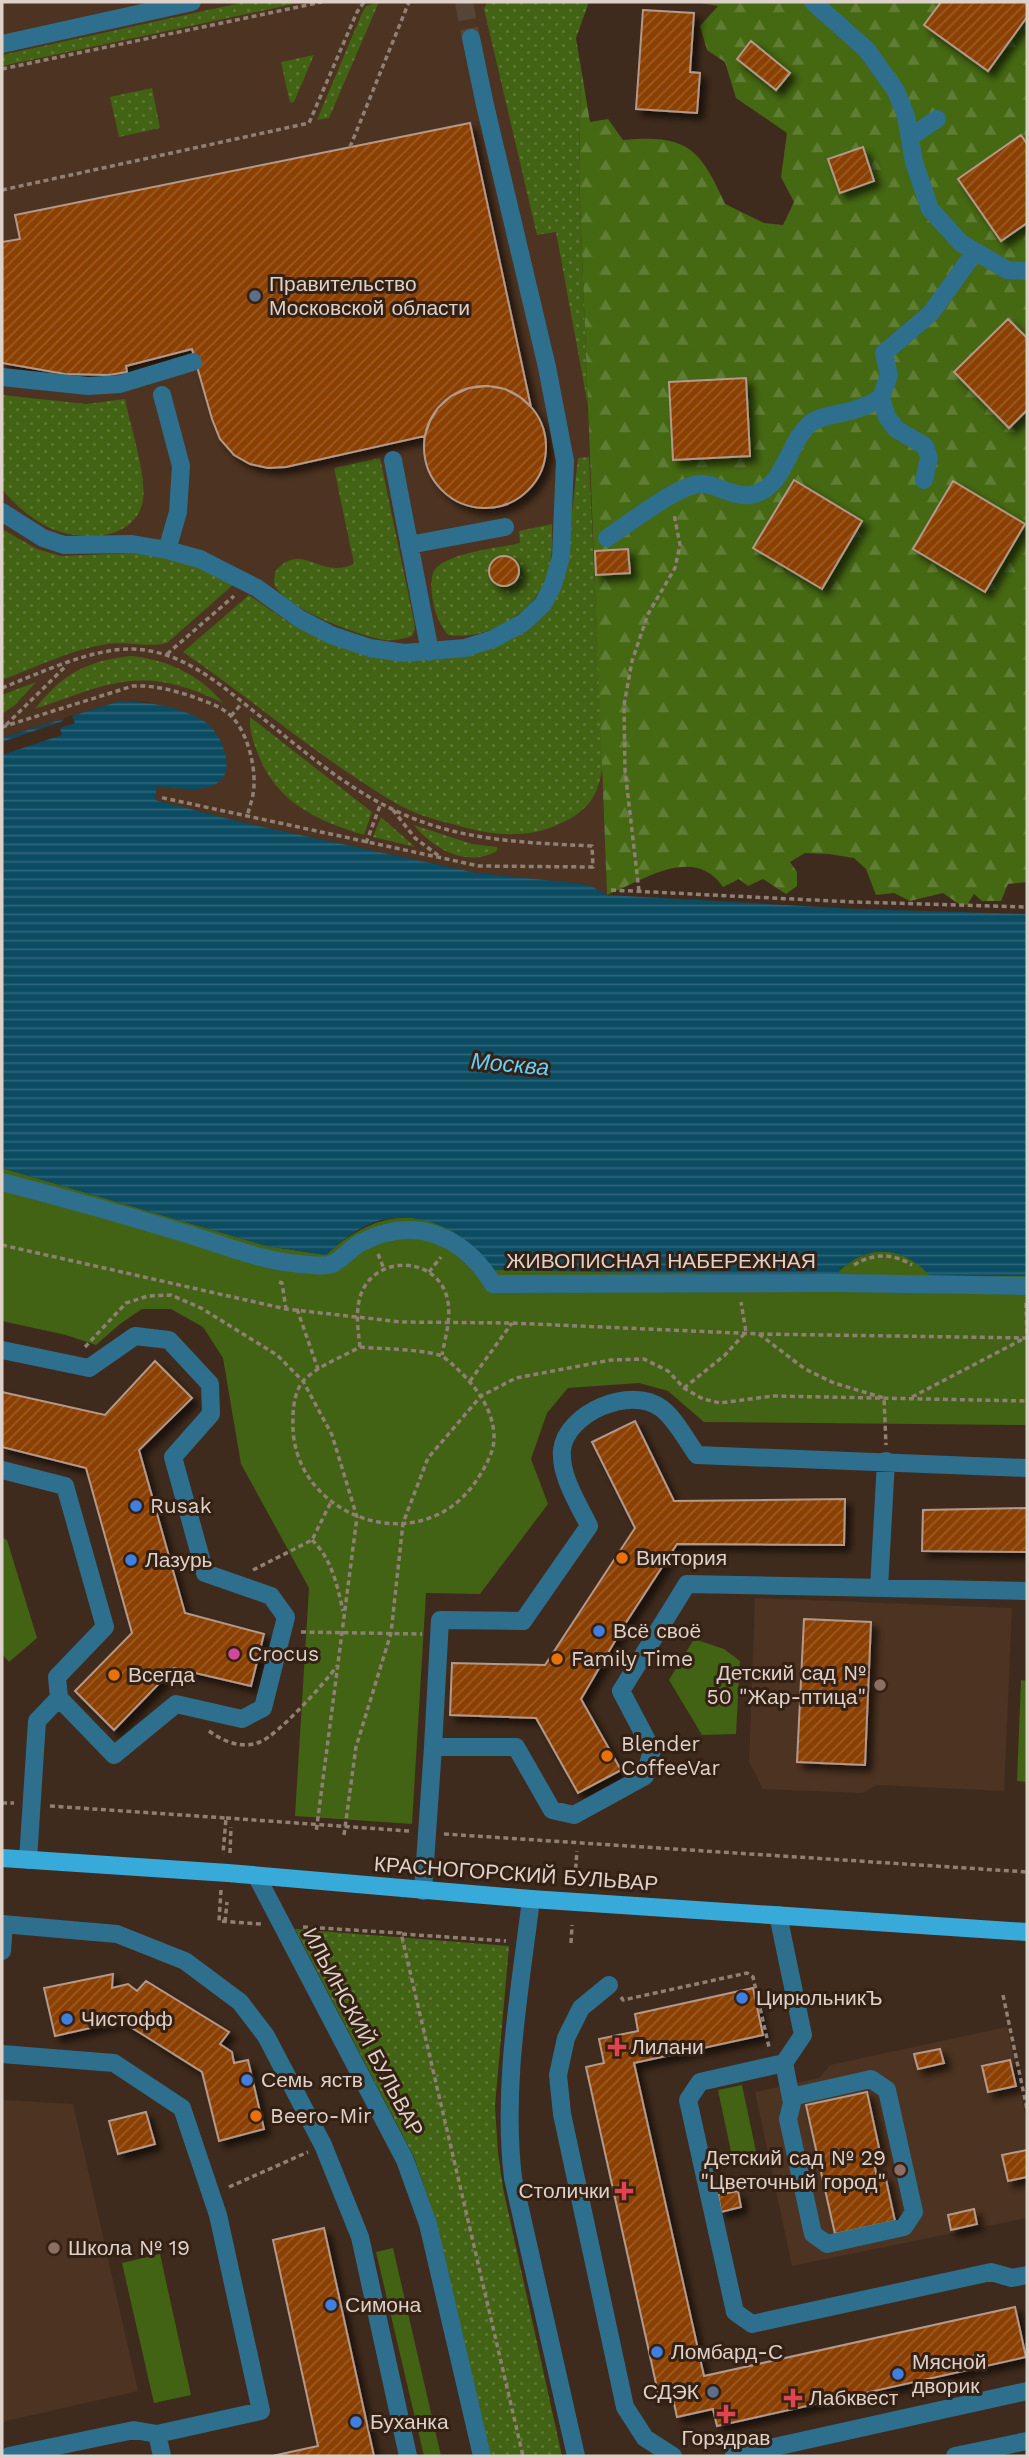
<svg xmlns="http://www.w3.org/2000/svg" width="1029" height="2458" viewBox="0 0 1029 2458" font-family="'Work Sans',sans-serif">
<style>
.built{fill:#4d3321}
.grass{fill:url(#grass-dots)}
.forest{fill:url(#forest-firs)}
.green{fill:#426214}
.water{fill:url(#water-rules)}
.pier{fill:#3f2b1d}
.building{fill:url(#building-hatch);stroke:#b4998b;stroke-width:2;filter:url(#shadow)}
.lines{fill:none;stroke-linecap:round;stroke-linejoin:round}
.minor-tunnel{stroke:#574437;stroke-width:18;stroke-dasharray:18 9;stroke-linecap:butt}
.path{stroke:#8f7f74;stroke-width:3.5;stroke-dasharray:5 3.5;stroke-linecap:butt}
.minor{stroke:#2e6f8d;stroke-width:18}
.major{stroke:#38aada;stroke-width:18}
.service-dot{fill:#5c6f8a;stroke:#342114;stroke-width:2.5}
.shop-dot{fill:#3f7fe0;stroke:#342114;stroke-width:2.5}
.food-dot{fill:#e8710a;stroke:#342114;stroke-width:2.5}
.hotel-dot{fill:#d1479c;stroke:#342114;stroke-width:2.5}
.education-dot{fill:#8d6e63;stroke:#342114;stroke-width:2.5}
.health-dot{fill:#e0444e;stroke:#342114;stroke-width:2.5}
.labels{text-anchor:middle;stroke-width:6;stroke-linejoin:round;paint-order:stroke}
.poi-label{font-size:21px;fill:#ded1c9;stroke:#342114;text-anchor:start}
.street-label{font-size:21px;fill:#ded1c9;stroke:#342114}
.water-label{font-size:23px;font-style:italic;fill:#62d0fe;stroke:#342114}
</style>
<defs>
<pattern id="grass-dots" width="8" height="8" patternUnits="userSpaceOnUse" patternTransform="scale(1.75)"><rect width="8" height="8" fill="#426214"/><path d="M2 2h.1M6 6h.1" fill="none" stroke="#5d7735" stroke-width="1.8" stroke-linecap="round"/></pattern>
<pattern id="forest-firs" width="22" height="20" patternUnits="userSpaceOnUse" patternTransform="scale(1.75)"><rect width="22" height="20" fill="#456812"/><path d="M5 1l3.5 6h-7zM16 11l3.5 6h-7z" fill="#5f7d33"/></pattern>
<pattern id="water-rules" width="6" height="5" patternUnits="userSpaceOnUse" patternTransform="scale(1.75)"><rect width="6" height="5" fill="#0b4c63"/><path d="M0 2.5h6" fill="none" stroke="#2e6578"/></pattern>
<pattern id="building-hatch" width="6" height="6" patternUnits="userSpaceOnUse" patternTransform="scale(1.75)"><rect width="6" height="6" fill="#8b4104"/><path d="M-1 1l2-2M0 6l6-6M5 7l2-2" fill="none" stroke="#9b5b27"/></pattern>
<filter id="shadow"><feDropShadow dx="6" dy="6" stdDeviation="3.5" flood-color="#0009"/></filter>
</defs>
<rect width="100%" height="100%" fill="#3f2b1d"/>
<path class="built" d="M2,2H568L575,82L607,895L591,886L575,883L477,873L245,823L155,800L157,786L185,789L149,702L120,701L2,738Z
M755,1598L1012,1608L1004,1791L877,1785L862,1793L763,1789L749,1762Z
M1007,2027L1027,2122V2218L792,2266L755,2092L819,2078L830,2065Z
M2,2100L73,2104L138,2391L2,2422Z"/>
<path class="grass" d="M245,2H303L2,66V55Z
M379,2L329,118L317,120L362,13L366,6Z
M487,2H589L576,38L581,68L579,176L588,406L556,232L537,235L484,9Z
M314,55L294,102L290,103L281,62Z
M152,88L160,128L119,137L110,97Z
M2,395L86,404L125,399C130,425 149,482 142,505C130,543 77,541 48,527C30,518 14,504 2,489Z
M589,457L603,762C599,797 588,812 555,826C523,839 490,835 456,825C445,822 432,819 421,815C397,806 376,791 356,778C296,739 242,692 183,652L249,595L293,625L367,655L498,646L529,630L548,609L567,558L578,458Z
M380,458L414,621L415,629L412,636C403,639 394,641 385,640C362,637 280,607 274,583C274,582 275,574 275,572C298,545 311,568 337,568C342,568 349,566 354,564L334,468Z
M552,524C552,542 553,561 546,579C532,615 486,641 448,635C438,622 434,611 432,595C431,588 431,579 433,573C441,553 500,548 520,543L519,531Z
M2,529L37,549L61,556L132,553L165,557L195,566L234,584L167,643C148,648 127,641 107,644C70,650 36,667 2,680Z
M131,656C168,660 199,674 223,703C143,664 113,682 35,709C63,673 87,661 131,656Z
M36,682L15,705L2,714V695Z
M250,717L372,812L364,835C317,821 276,802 258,754C253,742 249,729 250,717Z
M381,817L415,847L373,837Z
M414,825L472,844L497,847V851C467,868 433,849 414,825Z
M295,1929L509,1946L495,2106L498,2153L503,2188L562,2456H491L436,2221L414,2157Z"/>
<path class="forest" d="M695,2H1027V882L1008,884L1001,901H982L974,894L967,905L959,904L943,893L910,901L894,893L876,895L866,869L854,858L829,854L805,853L790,862L797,872V886L786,894L763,879L748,886L739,879L723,887C694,844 642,881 607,895L579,176L581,68L590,122L608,119L623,140C687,134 700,148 725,204L764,223L783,225L794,202L781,177L787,133L736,98L725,62L707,50L700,26L718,6Z"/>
<path class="green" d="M2,1168L267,1246L326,1255C379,1206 434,1204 485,1258L834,1277C862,1244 900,1243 930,1275L1027,1276V1425L704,1422L668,1391L639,1383L568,1388L547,1413L531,1459L548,1504L480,1594L426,1593L412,1824L295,1816L309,1588L241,1464L223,1358L203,1327L171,1309H142L120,1324L96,1345L66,1335L2,1321Z
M2,1537L7,1540L37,1638L9,1662L2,1654Z
M694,1639L724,1649L740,1661L736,1734L702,1735L669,1680Z
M1021,1680L1027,1681V1782L1017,1781Z
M742,2085L758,2161L734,2166L718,2090Z
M393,2248L441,2456H424L376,2252Z
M160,2254L191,2395L154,2403L122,2263Z"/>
<path class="water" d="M120,701C148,702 179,706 204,721C220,731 239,771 216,784C199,793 175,788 157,786L155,800L245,823L477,873L575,883L591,886L607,895L856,909L1027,914V1276L929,1275C900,1243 862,1244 834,1277L493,1270C469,1234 425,1209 381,1220C359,1226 342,1240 326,1255L267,1246L2,1168V738Z"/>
<path class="pier" d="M72,715L75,723L60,728L62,735L2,755V742L63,721L64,718Z"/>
<path class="building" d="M941,2H1027V17L988,71L924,25Z
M643,10L694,13L690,72L700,73L697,113L636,109Z
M751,41L790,73L776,90L737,59Z
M470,123L531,407L520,397L505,389L488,386L469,388L451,396L438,408L430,421L425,436L286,467L268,468L250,464L234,455L220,439L212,419L192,349L126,366L127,372L109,375L65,374L2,363V242L20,239L15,215Z
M1021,135L1027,144V223L1001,241L958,179Z
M863,147L874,181L840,193L828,159Z
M1008,319L1027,338V410L1009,428L954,372Z
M746,378L750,456L673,460L669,382Z
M424 447a61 61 0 1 1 122 0a61 61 0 1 1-122 0Z
M794,480L862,521L822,589L753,548Z
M953,481L1025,524L985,592L913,549Z
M628,549L630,573L596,575L595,551Z
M489 571a15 15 0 1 1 30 0a15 15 0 1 1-30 0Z
M155,1361L192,1398L139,1450L185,1613L264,1634L251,1686L174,1668L114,1730L75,1691L132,1633L86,1468L2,1447V1392L105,1415Z
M635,1421L674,1501L845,1499L844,1545L677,1544L625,1624L581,1699L621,1770L578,1793L536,1718L450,1715L452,1663L545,1665L635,1528L592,1442Z
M1027,1508V1552L922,1551L923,1510Z
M804,1619L871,1622L865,1765L797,1762Z
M113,1974L112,1988L128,1984L137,1991L146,1981L229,2032L220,2044L232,2052L234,2063L248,2060L264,2129L219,2141L202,2072L121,2021L55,2036L44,1988Z
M753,1988L763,2035L634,2063L704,2376L1015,2307L1026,2357L717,2426L713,2409L677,2417L672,2394L659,2397L586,2067L604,2063L599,2039L638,2031L635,2014Z
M940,2049L944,2063L918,2069L914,2054Z
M1010,2060L1016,2086L988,2092L982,2066Z
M867,2092L881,2157L873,2159L877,2177L885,2175L895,2221L835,2234L806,2105Z
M146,2112L155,2144L118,2154L109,2121Z
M1027,2150V2177L1008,2181L1002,2155Z
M738,2191L741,2207L721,2212L718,2195Z
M974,2209L977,2224L951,2230L948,2215Z
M324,2228L374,2456H272L318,2446L273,2240Z"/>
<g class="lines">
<path class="minor-tunnel" d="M464,2L471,38"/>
<path class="path" d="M2,69L322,2
M350,147L409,2
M2,190L309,123L357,12L364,2
M167,654L234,596
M2,688C40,673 92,648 133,649C185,651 223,687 261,717C300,748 338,781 382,804C452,841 515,842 592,846L593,867L479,866L159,797
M231,716L242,703
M6,725L65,667
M2,727L133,686C153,685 172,690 191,696C204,701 219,705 230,715C246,729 255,763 254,784C254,795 250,806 247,816
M393,810L415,838L439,856
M366,843L381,803
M611,890L853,902L1027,907
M639,891L625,770L624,705L632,661L648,614L675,568L680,545L674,514
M2,1245L286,1309L401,1322L512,1323L759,1334L1027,1338
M378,1254L384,1269
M854,1265C873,1253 893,1253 912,1265
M429,1272L441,1257
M279,1282L282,1283L286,1309
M1026,1303L1027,1340
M297,1309L318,1369
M759,1334L805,1369L834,1383L884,1398L886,1445
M85,1347L126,1303L148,1296L171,1295L201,1308L277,1355L303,1381L332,1435L357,1517L316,1833
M360,1347C382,1349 419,1349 439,1355C444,1356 448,1361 452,1364C472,1382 493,1406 494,1436C495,1452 483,1471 474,1484C417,1563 288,1515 293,1419C293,1406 295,1389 305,1379C320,1365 342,1357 360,1347Z
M360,1347C358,1329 355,1311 361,1294C377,1252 441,1257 448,1302C451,1320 445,1338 442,1355
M470,1381L512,1323
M684,1388L725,1355L746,1332L741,1302
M912,1397L1023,1339
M312,1540C332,1559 337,1585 343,1611
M253,1570L312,1540L331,1502
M301,1632L422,1634
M209,1731C224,1742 242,1749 260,1742C279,1734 324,1684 337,1666
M2,1803H14
M50,1806L226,1818L223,1854
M226,1818L409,1831
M444,1834L1027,1872
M344,1835L356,1747L391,1633L403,1523L428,1458L481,1396L516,1378L611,1360L644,1359L668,1371L684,1388L703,1399L720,1403L773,1396L1027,1401
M230,1853L231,1827
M575,1877L577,1851
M221,1890L219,1921L261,1924
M225,1922L227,1902
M303,1927L401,1933L523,2456
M402,1934L506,1941
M571,1943L572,1925
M1003,1995L1027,2109
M621,1997L623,2000L747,1973L753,1977L769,2047
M229,2187L308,2152"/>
<path class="minor" d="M813,2L867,50L896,91L906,116L914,162L930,209L961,243L1007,270L1027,271
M2,44L192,2
M910,137L937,119
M2,377L88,386L120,384L193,362
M162,395L181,466L178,512L167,550
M881,398L887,417L896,429L925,446L929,458L924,480
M393,460L430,652
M2,512L43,538L64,545L132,544L167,550L200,559L257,588L300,619L331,635L370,648L404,653L465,648L493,639L523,623L543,604L553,585L561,557L565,461L547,367L485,105L471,38
M607,538C628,524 677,486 699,484C713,482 733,498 751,495C786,488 787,442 811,423C822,415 843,414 857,409C865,407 873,402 881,398L889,375L884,353L931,313L975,252
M409,545L505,527
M2,1182C64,1198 125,1215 187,1234C223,1245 262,1261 300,1264C309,1265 325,1267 332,1264C343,1259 351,1247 362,1242C415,1215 464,1236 493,1284L837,1283L1027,1286
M2,1350L89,1368L135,1336L169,1340L210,1384L211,1414L173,1457L205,1573L271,1596L286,1617L263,1708L242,1719L176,1704L114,1755L59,1698L37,1721L28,1860
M2,1470L65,1486L105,1627L57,1677L59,1698
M879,1588L886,1461
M433,1747L440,1620L523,1621L589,1526C578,1503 560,1476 562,1450C566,1413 631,1385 661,1408C676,1419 686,1440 697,1455L1027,1468
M257,1877L405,2160L428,2224L482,2456
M423,1891L433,1747H516L552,1810L574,1815L645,1776L652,1750L621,1691L687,1584L1027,1591
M531,1899C520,1991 502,2085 513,2178L576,2456
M778,1915L803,2035L784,2063L700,2082L688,2100L735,2312L752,2324L991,2272L1012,2278L1027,2275
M2,1924L117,1934L185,1961L240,2002L266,2036L323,2145L360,2237L408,2456
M2,1951L4,1924
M609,1985L581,2008L566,2038L558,2075L562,2114L625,2407L645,2438L673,2456
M2,2054L114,2063L182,2108L218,2215L261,2411L157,2434
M784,2063L792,2103L788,2119L813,2234L827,2244L904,2227L914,2212L887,2090L871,2079L791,2097
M9,2456L134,2430L157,2434L162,2456
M734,2456L1027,2391
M955,2456L1027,2441"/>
<path class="major" d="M2,1858L228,1873L531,1899L1027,1932"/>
</g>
<g class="service-dot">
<circle cx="255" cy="296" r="7"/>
<circle cx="713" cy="2392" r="7"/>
</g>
<g class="shop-dot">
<circle cx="136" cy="1506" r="7"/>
<circle cx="131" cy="1560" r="7"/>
<circle cx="599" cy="1631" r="7"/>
<circle cx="742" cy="1998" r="7"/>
<circle cx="67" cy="2019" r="7"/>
<circle cx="247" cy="2080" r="7"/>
<circle cx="331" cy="2305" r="7"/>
<circle cx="657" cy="2352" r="7"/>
<circle cx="898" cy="2374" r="7"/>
<circle cx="356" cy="2422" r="7"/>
</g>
<g class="food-dot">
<circle cx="622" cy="1558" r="7"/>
<circle cx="557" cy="1659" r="7"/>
<circle cx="114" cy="1675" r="7"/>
<circle cx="607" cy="1756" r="7"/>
<circle cx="256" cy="2116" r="7"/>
</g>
<circle class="hotel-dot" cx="234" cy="1654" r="7"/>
<g class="education-dot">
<circle cx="880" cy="1685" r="7"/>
<circle cx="900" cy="2170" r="7"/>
<circle cx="54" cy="2248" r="7"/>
</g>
<g class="health-dot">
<path d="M613.5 2036.5h7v7h7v7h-7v7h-7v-7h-7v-7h7z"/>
<path d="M620.5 2180.5h7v7h7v7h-7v7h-7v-7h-7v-7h7z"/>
<path d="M789.5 2387.5h7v7h7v7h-7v7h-7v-7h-7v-7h7z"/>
<path d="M722.5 2403.5h7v7h7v7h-7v7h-7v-7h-7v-7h7z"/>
</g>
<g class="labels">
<g class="poi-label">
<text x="269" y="291">Правительство<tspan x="269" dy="24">Московской области</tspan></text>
<text x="150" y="1513">Rusak</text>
<text x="636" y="1565">Виктория</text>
<text x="145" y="1567">Лазурь</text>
<text x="613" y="1638">Всё своё</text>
<text x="248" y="1661">Crocus</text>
<text x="571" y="1666">Family Time</text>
<text x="866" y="1680" text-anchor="end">Детский сад №<tspan x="866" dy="24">50 "Жар-птица"</tspan></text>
<text x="128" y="1682">Всегда</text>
<text x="621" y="1751">Blender<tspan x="621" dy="24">CoffeeVar</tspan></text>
<text x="756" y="2005">ЦирюльникЪ</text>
<text x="81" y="2026">Чистофф</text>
<text x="631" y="2054">Лилани</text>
<text x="261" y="2087">Семь яств</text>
<text x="270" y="2123">Beero-Mir</text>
<text x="886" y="2165" text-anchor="end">Детский сад № 29<tspan x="886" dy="24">"Цветочный город"</tspan></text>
<text x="610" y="2198" text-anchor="end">Столички</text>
<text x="68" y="2255">Школа № 19</text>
<text x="345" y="2312">Симона</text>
<text x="671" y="2359">Ломбард-С</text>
<text x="912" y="2369">Мясной<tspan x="912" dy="24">дворик</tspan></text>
<text x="699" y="2399" text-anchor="end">СДЭК</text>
<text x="809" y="2405">Лабквест</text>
<text x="370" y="2429">Буханка</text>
<text x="726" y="2445" text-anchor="middle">Горздрав</text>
</g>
<g class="street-label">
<text x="661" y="1268">ЖИВОПИСНАЯ НАБЕРЕЖНАЯ</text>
<text transform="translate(516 1874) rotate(4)" y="7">КРАСНОГОРСКИЙ БУЛЬВАР</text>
<text transform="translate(363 2032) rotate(62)" y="7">ИЛЬИНСКИЙ БУЛЬВАР</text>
</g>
<g class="water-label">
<text transform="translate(510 1064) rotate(5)" y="8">Москва</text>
</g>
</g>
<rect width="1029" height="2458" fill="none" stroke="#ded1c9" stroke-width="7"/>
</svg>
